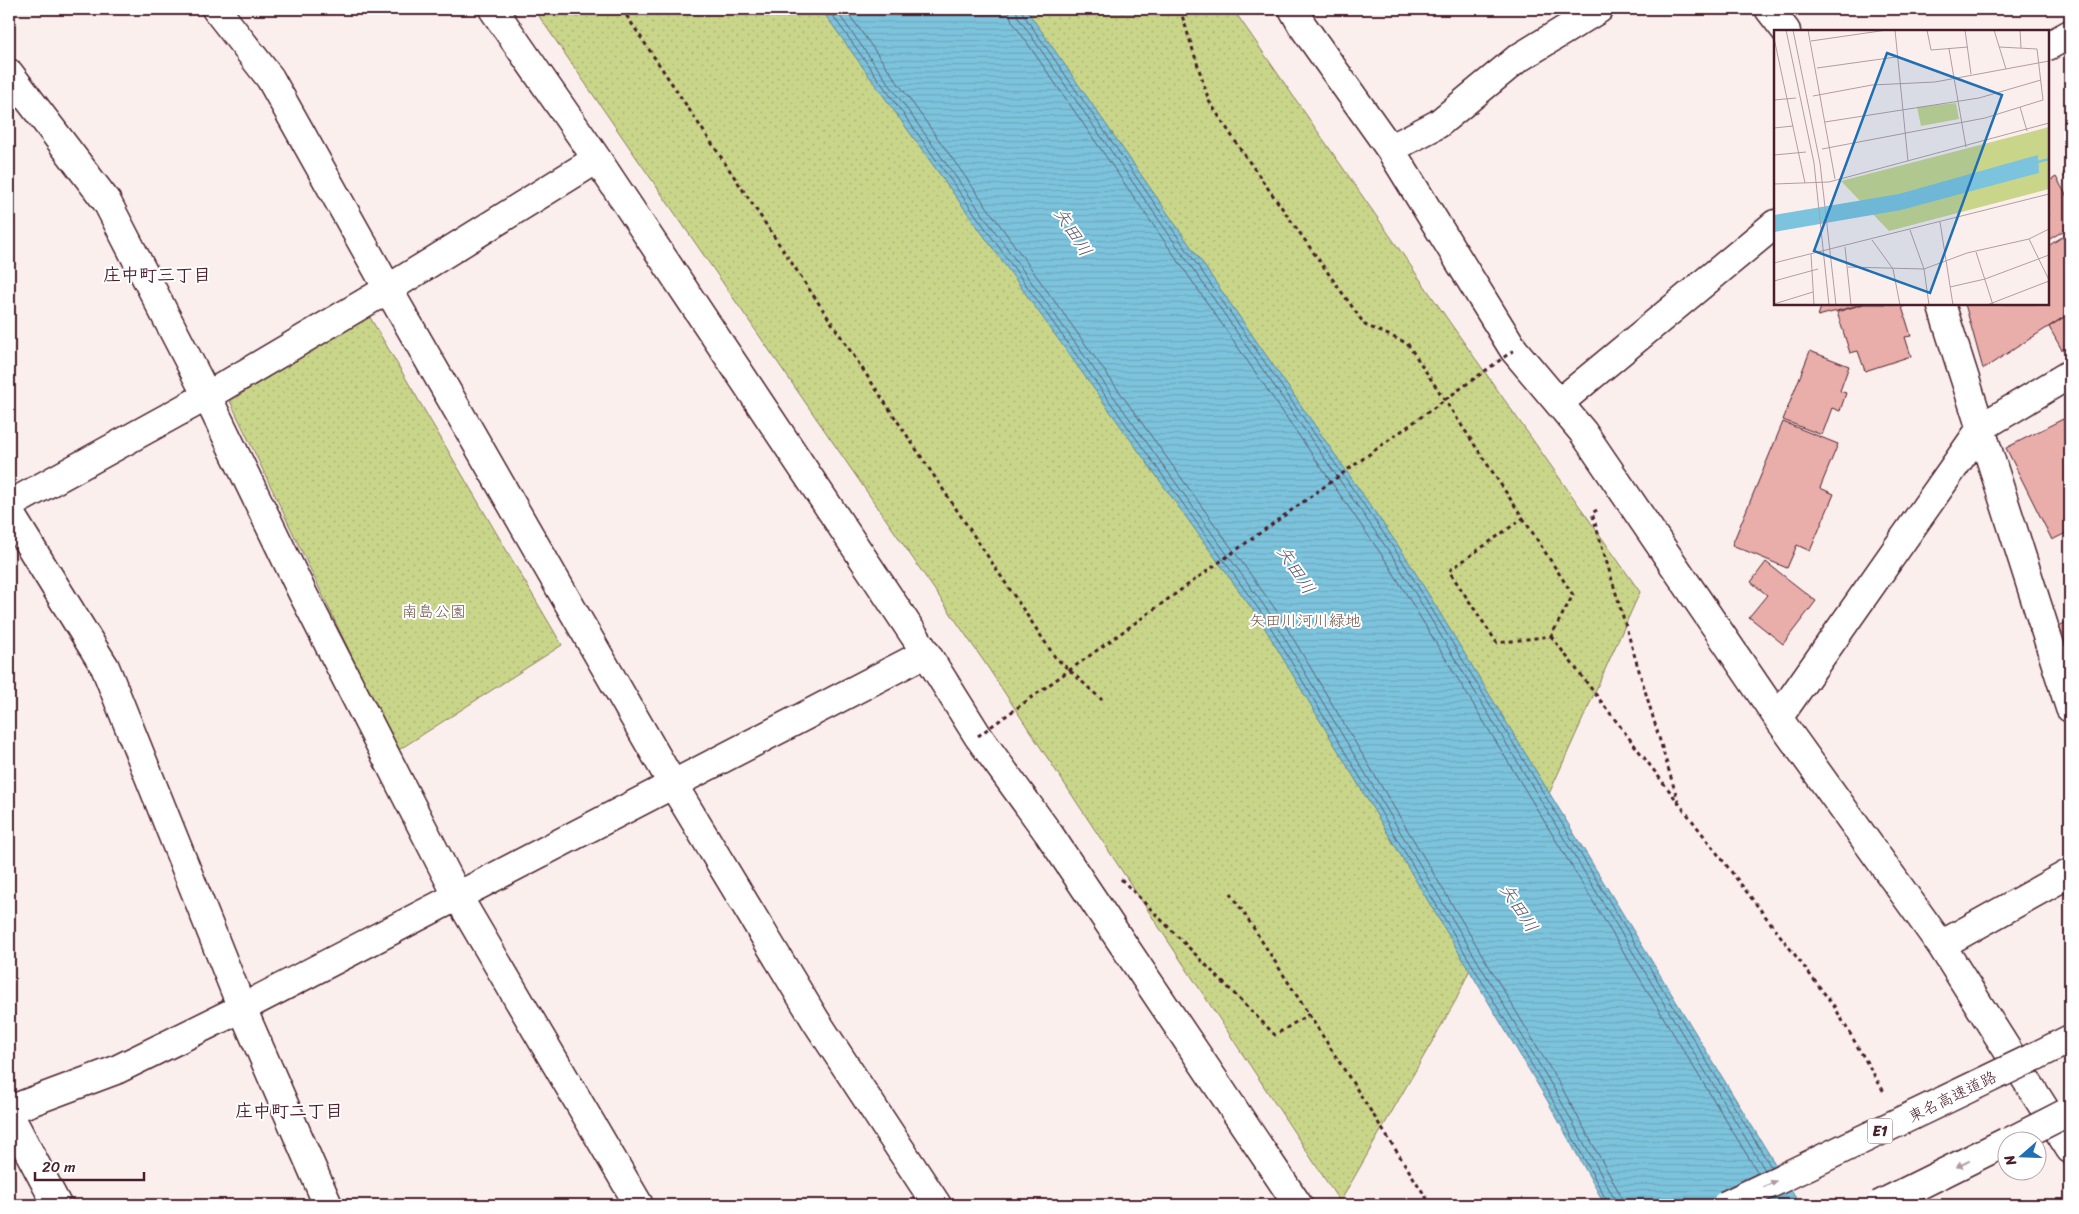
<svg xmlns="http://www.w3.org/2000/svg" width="2079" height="1214" viewBox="0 0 2079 1214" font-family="Sriracha,'Klee One',sans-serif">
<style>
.grass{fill:url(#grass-dots);stroke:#8a7a5a}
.water{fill:url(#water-rules);stroke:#688296}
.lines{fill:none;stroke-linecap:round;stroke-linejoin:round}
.shore{stroke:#5e6172;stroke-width:1}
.building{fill:#e9aeaa;stroke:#4a1f2b}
.minor-casing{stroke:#4a1f2b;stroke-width:31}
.highway-casing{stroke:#4a1f2b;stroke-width:31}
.path{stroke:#4a1f2b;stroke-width:3;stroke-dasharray:4 4;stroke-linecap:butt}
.minor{stroke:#fff;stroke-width:28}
.highway{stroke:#fff;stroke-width:28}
.highway-bridge-casing{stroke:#4a1f2b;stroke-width:31;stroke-linecap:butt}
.path-bridge{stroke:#4a1f2b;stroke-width:3;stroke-dasharray:4 4;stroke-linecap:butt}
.highway-bridge{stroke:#fff;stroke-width:28}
.oneway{fill:#ae9aa0}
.labels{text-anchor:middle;stroke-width:4;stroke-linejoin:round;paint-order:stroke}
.shield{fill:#fff;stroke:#80626b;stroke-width:1}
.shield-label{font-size:15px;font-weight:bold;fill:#4a1f2b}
.park-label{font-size:16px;fill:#705648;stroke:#fff}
.street-label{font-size:16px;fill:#4a1f2b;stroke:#fff}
.water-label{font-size:18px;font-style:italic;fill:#5c5969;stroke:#fff}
.neighbourhood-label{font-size:18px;font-weight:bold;fill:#4a1f2b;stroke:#fff}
.inset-river{fill:none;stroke:#7cc4dd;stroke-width:2.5}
.inset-road{fill:none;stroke:#b49ca0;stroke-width:1}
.view{fill:#1f6fb2;fill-opacity:0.15;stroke:#1f6fb2;stroke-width:2.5}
.inset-edge{fill:none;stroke:#4a1f2b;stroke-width:2.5}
</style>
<defs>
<pattern id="grass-dots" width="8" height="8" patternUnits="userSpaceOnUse" patternTransform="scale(1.25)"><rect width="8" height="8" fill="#c9d68a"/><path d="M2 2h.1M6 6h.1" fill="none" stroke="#aeb777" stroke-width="1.8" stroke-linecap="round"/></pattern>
<pattern id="water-rules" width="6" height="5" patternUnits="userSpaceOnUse" patternTransform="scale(1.25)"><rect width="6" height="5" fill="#7cc4dd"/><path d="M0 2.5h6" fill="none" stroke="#6da8be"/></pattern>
</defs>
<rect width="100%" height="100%" fill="#fbefee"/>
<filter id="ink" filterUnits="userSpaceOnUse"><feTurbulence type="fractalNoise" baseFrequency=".02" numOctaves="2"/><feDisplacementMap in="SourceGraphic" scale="10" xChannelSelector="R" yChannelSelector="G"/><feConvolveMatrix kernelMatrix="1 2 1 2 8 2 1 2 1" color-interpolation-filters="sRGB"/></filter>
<g filter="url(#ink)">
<path class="grass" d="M534,9H1233L1453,327L1640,592L1456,1000L1340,1202L985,663Z
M368,314L562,645L397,751L230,401Z"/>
<path class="water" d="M821,9H1026L1404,554L1800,1205H1605L1547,1100L1260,620Z"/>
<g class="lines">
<path class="shore" d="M828,9L1265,618L1551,1097L1609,1205
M835,9L1270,614L1557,1094L1614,1198L1615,1205
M845,9L1276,610L1563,1090L1620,1194L1623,1205
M1008,9L1012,21L1388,564L1758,1173
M1016,9L1018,17L1395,560L1765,1170
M1022,9L1023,14L1400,557L1771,1167"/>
</g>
<path class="building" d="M2070,169V187L2063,173Z
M2056,177L2070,202V227L2048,240V182Z
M2070,232V313L1983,369L1965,304H2048V246Z
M1822,304H1863L1818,316Z
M1863,304H1911L1902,307L1911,336L1905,337L1911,356L1865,371L1858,351L1850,353L1837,312Z
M2070,313V345L2062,350L2049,327Z
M1810,351L1849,366L1840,391L1846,393L1840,411L1832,408L1822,435L1783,420Z
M2063,419L2070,433V531L2052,540L2006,448Z
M1783,422L1838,444L1820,488L1834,494L1810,551L1797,545L1787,568L1732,545Z
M1766,562L1816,601L1783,644L1749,617L1767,595L1751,582Z
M2070,620V678L2057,627Z"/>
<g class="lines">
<g class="minor-casing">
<path id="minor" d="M216,9L270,78L388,289L672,783L816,1021L937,1205
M493,9L597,159L926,653L978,736L1049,834L1298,1205
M1293,9L1302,25L1390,149L1514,350L1583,432L1778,718L1941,945L2070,1149
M1769,9L1786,31
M2048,46L2070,34
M9,73L107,202L207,396L302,592L457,895L639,1205
M1390,149L1438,124L1517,59L1599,9
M1941,304L2070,708
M1559,403L1775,224
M9,505L207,396L388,289L597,159
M9,512L105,667L242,1008L328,1205
M1778,718L1982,427L2070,374
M1941,945L2070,873
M9,1110L116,1070L242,1008L926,653
M9,1114L57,1205"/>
</g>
<g class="highway-casing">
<path id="highway" d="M2034,1057L2070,1039"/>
</g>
<path class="path" d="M622,9L1055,657L1102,700
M1180,9L1209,101L1243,153L1365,325L1407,343L1523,518
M1597,510L1592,513L1678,801
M1523,518L1573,595L1551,636L1497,643L1449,571Z
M1551,636L1834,1006L1884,1092
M1121,879L1275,1035L1309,1014
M1231,893L1431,1205"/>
<use href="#minor" class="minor"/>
<use href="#highway" class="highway"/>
<g class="highway-bridge-casing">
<path id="highway-bridge" d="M2009,1142L2064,1114
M1726,1205L2034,1057
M1879,1205L2006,1142"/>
</g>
<path class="path-bridge" d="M978,736L1514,350"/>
<use href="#highway-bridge" class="highway-bridge"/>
</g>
<defs><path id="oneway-solid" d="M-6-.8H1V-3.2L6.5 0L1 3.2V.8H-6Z" transform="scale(1.25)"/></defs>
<g class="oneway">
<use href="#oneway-solid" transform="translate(1963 1164) rotate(154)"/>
<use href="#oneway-solid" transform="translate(1770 1184) rotate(-26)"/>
</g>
</g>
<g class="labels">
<rect class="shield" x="1867.5" y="1118.5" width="25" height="25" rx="4"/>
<g class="shield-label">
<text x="1880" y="1136">E1</text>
</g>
<g class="park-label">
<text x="434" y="617">南島公園</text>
<text x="1305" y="626">矢田川河川緑地</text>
</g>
<g class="street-label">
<text transform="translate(1952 1096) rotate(-26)" y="6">東名高速道路</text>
</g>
<g class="water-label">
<text transform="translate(1073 232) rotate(57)" y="6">矢田川</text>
<text transform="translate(1296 570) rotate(57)" y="6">矢田川</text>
<text transform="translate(1519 908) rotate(57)" y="6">矢田川</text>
</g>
<g class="neighbourhood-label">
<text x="157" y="281">庄中町三丁目</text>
<text x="289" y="1117">庄中町二丁目</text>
</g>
</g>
<g transform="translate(1774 30)">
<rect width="275" height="275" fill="#fbefee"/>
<path d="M182,73L185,89L147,96L143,77ZM275,97V159L115,201L67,151Z" fill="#c9d68a"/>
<path d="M264,125L265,143L127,180L0,202V185L125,164Z" fill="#7cc4dd"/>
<path class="inset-river" d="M256,134L275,129"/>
<path class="inset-road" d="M12,0L40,133L55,275M19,0L46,133L62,275M34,0L61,149M121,0L134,131M153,0L157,20L194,17M191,0L197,44M220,0L232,39M246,0L247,18M0,8L31,153M37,11L113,0M175,19L192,117M43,38L122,27M39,66L98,55L161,52L275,31M0,70L22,68M246,77L253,101M51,92L205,68L267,50M0,98L19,96M48,119L211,88L269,70L263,19L225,17M0,125L32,122M0,154L55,152L275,93M166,192L179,275M136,200L150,239L155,275M255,209L275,250M98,210L119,239L126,275M71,217L77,275M202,222L219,275M37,224L40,275M0,233L275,164M74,237L150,239L193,223L255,209L275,199M0,251L44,239M176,257L211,249L275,225M0,274L39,262M213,275L275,251"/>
<path class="view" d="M113,23L228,65L156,263L40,221Z"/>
<rect width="275" height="275" class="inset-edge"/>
</g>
<rect width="2079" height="1214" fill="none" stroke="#fff" stroke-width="30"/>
<rect x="15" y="15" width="2049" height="1184" fill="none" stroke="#4a1f2b" stroke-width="2" filter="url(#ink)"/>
<g transform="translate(2022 1156) rotate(250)"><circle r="24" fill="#ffffff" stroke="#b7a5aa"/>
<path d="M0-4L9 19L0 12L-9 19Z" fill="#1f6fb2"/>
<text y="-8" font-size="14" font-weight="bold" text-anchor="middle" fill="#4a1f2b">N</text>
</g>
<path d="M35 1172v8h109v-8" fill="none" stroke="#4a1f2b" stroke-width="2.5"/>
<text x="42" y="1172" font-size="15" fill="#4a1f2b" stroke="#ffffff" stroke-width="4" paint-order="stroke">20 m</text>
</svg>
